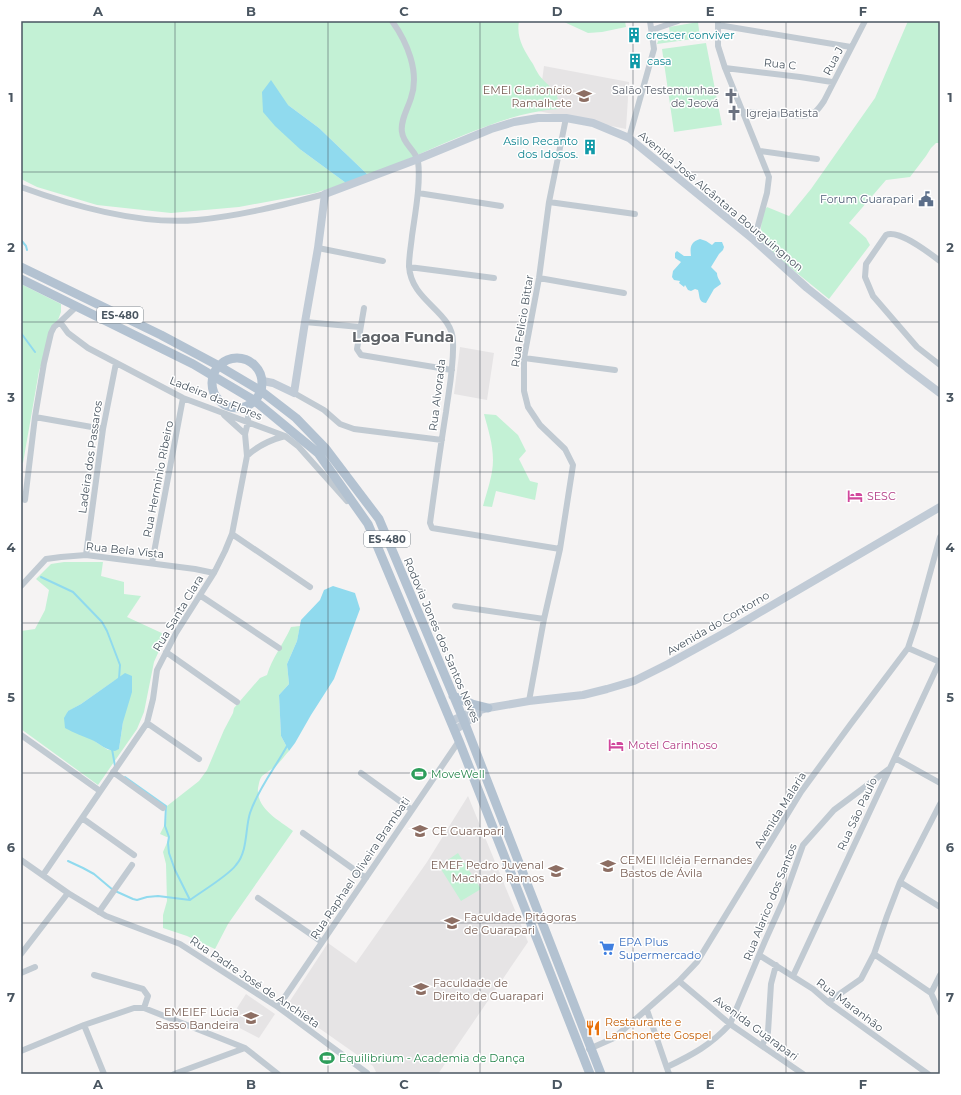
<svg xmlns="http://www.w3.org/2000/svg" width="961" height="1095" viewBox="0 0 961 1095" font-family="Montserrat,sans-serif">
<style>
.education{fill:#e6e4e5}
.green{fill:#c3f1d5;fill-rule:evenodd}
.water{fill:#90daee}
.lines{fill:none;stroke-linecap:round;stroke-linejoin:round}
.stream{stroke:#90daee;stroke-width:2}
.street{stroke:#c1cad2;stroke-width:6}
.secondary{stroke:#c1cbd6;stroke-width:8}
.primary{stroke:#b3c2d1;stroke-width:9}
.grid{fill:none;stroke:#4a5661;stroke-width:1;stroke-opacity:0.55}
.labels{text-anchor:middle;stroke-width:3;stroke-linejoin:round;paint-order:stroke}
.shield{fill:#fff;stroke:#808990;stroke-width:1}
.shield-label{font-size:10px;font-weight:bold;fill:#4a5661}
.culture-label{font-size:11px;fill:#0d838f;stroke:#fff;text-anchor:start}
.street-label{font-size:11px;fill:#4a5661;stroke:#fff}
.education-label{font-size:11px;fill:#785e54;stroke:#fff;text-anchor:start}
.worship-label{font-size:11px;fill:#5b616d;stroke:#fff;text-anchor:end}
.service-label{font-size:11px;fill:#4e5e75;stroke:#fff;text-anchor:end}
.hotel-label{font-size:11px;fill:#b23c85;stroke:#fff;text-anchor:start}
.leisure-label{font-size:11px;fill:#27864d;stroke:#fff;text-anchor:start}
.shop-label{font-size:11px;fill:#366cbe;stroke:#fff;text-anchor:start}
.food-label{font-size:11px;fill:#c56008;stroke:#fff;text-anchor:start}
.district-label{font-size:15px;font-weight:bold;fill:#5f6368;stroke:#fff}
.neatline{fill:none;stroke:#4a5661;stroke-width:1.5}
.grid-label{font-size:13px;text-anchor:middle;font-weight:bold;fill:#4a5661}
</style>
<rect width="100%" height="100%" fill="#f5f3f3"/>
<path class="education" d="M544,66L629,82L626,129L538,111Z
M460,347L494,353L487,400L454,394Z
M468,796L528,942L438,1074H372L376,1072L373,1066L289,1007L288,1004L328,943L356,963L427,862Z
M246,994L275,1014L259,1038L228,1022Z"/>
<path class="green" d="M21,21H519C516,38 524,50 533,64C535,68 537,72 539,75C548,87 561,91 558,109C525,111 494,123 464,135C432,148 401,163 368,175L319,128L288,105L301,150L346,183L315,193L239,207L171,213L97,205L37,187L21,179Z
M562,21H625L626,27L602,32L588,33Z
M908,21H940V143H936L931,148L926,156L910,177L886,180L849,223L866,238L870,245L829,299L760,243L762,213L767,207L789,216L811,189L875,98Z
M698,22L700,38L657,44L660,36L670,34L669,27Z
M706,43L722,125L674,132L662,49Z
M21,284L61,304V312L39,371L23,463L21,462Z
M484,414L496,415L518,435L526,451L519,459L530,481L538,483L535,500L496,491L492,507L483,506C487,491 493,475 493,460C493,444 488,429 484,414Z
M64,562H103L101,576L124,582V594L141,596L127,617L166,635L154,662L144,712L137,729L98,785L21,729V631L35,629L45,610L49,590L36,579L51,564ZM114,681L123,722L119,749L108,750L93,740L67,712L81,704Z
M300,626L297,641L287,664L289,684L279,695L281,736L289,751C285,755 281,761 277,765C272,769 267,772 262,776C259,780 259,784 258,788C256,809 279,820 293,831L228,924L215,949L187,936L163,928V915L167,901L166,864L163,852L169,838L160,834L166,822L167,806L199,781L207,770L224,730L233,713L234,708L260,678L267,675C272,658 284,643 291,627Z
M458,853L481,889L461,901L439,866Z"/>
<path class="water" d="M271,80L288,105L319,128L368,175L346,183L301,150L275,126L263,112L262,92Z
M700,239L706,241L712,245L715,242H722L724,247L723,250L719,254L711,267L717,273C717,278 720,280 721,284L714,289L706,303C698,302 700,296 698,290L695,289L691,291L688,290L685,285L684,287L679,283L680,281L674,280L672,277L673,271L681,262L675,258V253L677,251L684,256H691C690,248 690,242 700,239Z
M333,586L355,593L360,609L334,679L311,715L295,743L289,751L281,736L279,695L289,684L287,664L297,641L301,620L320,600L324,590Z
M125,673L132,676V692L123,722L119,749L115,751C106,750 100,744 92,740C83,736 74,733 65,728L64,718L68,711L81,704Z"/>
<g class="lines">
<path class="stream" d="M21,240L26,246L27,250
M21,333L35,352
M41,577L73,592L102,622L107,631L120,665L119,679
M112,749L115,766
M125,777L166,806L165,826L169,837L168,843L169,853L175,870L190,900
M68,861L83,868L94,874L113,890L133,899L137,900L147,897L158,896L190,900C202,891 228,876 236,865C248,851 245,829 250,813C258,789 275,768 287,746"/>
<path class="street" d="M392,21C407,42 420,72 411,98C408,108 400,121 402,132C403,144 416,151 418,161C421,183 415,214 412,236C411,246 409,256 409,266C411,302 453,311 453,342C454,366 449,389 446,412C440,449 435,486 430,523L432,528L560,549
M718,21V46L725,68L769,177L767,193L754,240
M718,25L851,47
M652,30L678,21
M725,68L800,77L832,82
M743,112L804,116C814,115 818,110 824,101L865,21
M629,138L654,49L650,21
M760,151L817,159
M21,187C73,206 141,225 197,220C240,216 283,205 325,194
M418,193L501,206
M549,202L635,214
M318,248L383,261
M940,261C929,253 899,229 886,235L866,264L865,277L873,296L917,347L940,365
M409,267L494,278
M539,278L624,293
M77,306L60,322L68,333L88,348L183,398L285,436L298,446L347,501
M364,308L357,349L361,355L452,370
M305,322L360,327
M524,358L615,370
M294,393L324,410L340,424L354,429L442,440
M224,415L245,434
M35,417L103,429
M247,456C258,445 270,440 285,436
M25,500L35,417L44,363L51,333L54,327L60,322
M232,534L310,587
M86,555L103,429L116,363
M152,563L183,398
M21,586L46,559L61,557L86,555L195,569L214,573
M201,596L279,648
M455,606L544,619
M908,648L940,662
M166,652L237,702
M529,701L544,619L560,549L573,465L565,449L540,425L528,407L524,391V358L539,278L549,202L566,118
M147,723L199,759
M21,735L100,791
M895,758L940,783
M113,772L163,808
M361,773L412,810
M82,818L134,855
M303,833L366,878
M21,860L68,893L106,916L180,944L278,1007L367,1073
M43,875L147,723L153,699L157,670L176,633L214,573L225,551L232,534L247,456L245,434L248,422V406
M900,882L940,907
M258,898L322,942
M99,912L132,865
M21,954L68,893
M874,954L931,993L940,1013
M759,955L813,989L828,1002L928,1074
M21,973L35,967
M94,975L143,989L148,996L144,1008
M793,976L940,661
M679,981L730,1024L803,1074
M931,993L940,975
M828,1002L861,979L874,954L887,916L900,882L940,804
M278,1007L459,741
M647,1010L669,1074
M84,1025L104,1074
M762,1046L768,1032L771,984L776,965
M589,1049L614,1038L679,981L697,962L801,792L850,725L908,648L916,624L940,537
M21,1051L84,1025L134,1008H144L245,1048L278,1074
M667,1067C692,1055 711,1045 730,1024L765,941L783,901L803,845L834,810L889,769
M174,1074L245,1048"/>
<path class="secondary" d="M263,381L273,383L294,393L305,322L318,248L325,194L418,159L491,129L514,122L538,118H566L593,123L629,138L754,240L807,288L907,368L940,393
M451,721L470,713L488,708L529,701L583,695L607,689L634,681L668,664L728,631L940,507
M455,730L478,714"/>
<path class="primary" d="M21,267L161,335L219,366L261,391L296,418L326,449L379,519L462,716L601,1074
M21,279L193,364L255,401L318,453L368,524L459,741L590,1074
M212 383a25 25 0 1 1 50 0a25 25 0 1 1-50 0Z
M453,696L472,704L488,708"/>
</g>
<path class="grid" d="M175,21V1074M328,21V1074M480,21V1074M633,21V1074M786,21V1074M21,172H940M21,322H940M21,472H940M21,623H940M21,773H940M21,923H940"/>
<defs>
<g id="building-bare" transform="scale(1.2)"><path d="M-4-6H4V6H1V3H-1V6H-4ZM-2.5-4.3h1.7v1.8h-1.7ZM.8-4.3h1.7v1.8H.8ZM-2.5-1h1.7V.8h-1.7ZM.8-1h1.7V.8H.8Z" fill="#0f9aa8" stroke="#fff" stroke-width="2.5" paint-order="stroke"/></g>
<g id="school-bare" transform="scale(1.2)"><path d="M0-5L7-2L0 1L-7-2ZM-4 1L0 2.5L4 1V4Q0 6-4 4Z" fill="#8d6e63" stroke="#fff" stroke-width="2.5" paint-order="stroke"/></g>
<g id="church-bare" transform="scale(1.2)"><path d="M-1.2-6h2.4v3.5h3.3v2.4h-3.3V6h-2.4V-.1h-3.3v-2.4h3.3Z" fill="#6b7280" stroke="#fff" stroke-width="2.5" paint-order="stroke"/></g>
<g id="civic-bare" transform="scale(1.2)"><path d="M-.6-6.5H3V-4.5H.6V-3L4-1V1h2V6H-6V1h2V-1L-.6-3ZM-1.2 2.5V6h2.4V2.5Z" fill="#5c6f8a" stroke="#fff" stroke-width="2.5" paint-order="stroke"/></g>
<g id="hotel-bare" transform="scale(1.2)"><path d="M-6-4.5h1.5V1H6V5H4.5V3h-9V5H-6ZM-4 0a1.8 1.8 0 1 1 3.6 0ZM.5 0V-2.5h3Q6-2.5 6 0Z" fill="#d1479c" stroke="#fff" stroke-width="2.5" paint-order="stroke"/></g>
<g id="stadium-bare" transform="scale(1.2)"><path d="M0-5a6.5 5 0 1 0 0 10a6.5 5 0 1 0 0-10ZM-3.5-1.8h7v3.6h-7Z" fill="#2e9e5b" stroke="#fff" stroke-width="2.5" paint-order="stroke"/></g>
<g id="university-bare" transform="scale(1.2)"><path d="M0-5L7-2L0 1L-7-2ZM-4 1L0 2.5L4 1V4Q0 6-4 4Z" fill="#8d6e63" stroke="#fff" stroke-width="2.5" paint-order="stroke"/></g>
<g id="supermarket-bare" transform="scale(1.2)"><path d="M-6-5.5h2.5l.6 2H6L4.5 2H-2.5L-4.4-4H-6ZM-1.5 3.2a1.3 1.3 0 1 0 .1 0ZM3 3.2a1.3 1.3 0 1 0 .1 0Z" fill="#3f7fe0" stroke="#fff" stroke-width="2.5" paint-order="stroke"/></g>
<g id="restaurant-bare" transform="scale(1.2)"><path d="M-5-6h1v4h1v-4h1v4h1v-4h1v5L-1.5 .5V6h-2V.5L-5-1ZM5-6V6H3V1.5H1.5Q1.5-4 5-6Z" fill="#e8710a" stroke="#fff" stroke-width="2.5" paint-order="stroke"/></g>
</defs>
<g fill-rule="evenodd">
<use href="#building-bare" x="634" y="35"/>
<use href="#building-bare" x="635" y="61"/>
<use href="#school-bare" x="584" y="96"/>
<use href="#church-bare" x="731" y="96"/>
<use href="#church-bare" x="734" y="113"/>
<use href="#building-bare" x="590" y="147"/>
<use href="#civic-bare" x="926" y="199"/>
<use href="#hotel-bare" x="855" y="496"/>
<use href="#hotel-bare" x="616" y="745"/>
<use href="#stadium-bare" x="419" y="774"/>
<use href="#school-bare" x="420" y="831"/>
<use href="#school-bare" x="608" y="866"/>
<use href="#school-bare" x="556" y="871"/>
<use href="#university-bare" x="452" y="923"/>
<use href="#supermarket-bare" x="607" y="948"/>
<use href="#university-bare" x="421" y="989"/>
<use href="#school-bare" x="251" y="1018"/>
<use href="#restaurant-bare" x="593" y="1028"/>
<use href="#stadium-bare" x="327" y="1058"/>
</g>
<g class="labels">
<g class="shield">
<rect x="97" y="307" width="46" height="16" rx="3"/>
<rect x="364" y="531" width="46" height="16" rx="3"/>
</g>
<g class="shield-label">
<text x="120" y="319">ES-480</text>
<text x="387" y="543">ES-480</text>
</g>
<g class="culture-label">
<text x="646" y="39">crescer conviver</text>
<text x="647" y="65">casa</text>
<text x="578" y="145" text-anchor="end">Asilo Recanto<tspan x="578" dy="13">dos Idosos.</tspan></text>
</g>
<g class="street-label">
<text transform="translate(833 61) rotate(-62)" y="4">Rua J</text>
<text transform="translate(780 64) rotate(6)" y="4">Rua C</text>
<text transform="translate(721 201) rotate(40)" y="4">Avenida José Alcântara Bourguingnon</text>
<text transform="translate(522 321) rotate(-81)" y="4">Rua Felicio Bittar</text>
<text transform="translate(437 395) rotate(-83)" y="4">Rua Alvorada</text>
<text transform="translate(216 398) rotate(22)" y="4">Ladeira das Flores</text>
<text transform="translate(90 457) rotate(-82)" y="4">Ladeira dos Passaros</text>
<text transform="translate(158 479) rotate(-79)" y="4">Rua Herminio Ribeiro</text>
<text transform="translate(125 550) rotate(6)" y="4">Rua Bela Vista</text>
<text transform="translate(178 613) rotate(-59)" y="4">Rua Santa Clara</text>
<text transform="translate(718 623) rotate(-30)" y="4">Avenida do Contorno</text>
<text transform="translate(442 640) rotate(67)" y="4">Rodovia Jones dos Santos Neves</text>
<text transform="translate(780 810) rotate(-58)" y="4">Avenida Malaria</text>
<text transform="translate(857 814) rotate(-65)" y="4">Rua São Paulo</text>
<text transform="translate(360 868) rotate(-56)" y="4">Rua Raphael Oliveira Brambati</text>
<text transform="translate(770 902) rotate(-68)" y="4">Rua Alarico dos Santos</text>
<text transform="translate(255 982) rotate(34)" y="4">Rua Padre José de Anchieta</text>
<text transform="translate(850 1005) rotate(37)" y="4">Rua Maranhão</text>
<text transform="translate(756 1028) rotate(36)" y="4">Avenida Guarapari</text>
</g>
<g class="education-label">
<text x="572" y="94" text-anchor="end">EMEI Clarionício<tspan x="572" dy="13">Ramalhete</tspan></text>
<text x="432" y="835">CE Guarapari</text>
<text x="620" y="864">CEMEI Ilcléia Fernandes<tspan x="620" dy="13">Bastos de Ávila</tspan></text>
<text x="544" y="869" text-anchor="end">EMEF Pedro Juvenal<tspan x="544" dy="13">Machado Ramos</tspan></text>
<text x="464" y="921">Faculdade Pitágoras<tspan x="464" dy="13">de Guarapari</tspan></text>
<text x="433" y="987">Faculdade de<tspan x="433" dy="13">Direito de Guarapari</tspan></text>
<text x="239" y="1016" text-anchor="end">EMEIEF Lúcia<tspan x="239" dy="13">Sasso Bandeira</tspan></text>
</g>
<g class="worship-label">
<text x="719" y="94">Salão Testemunhas<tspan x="719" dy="13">de Jeová</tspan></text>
<text x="746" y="117" text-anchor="start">Igreja Batista</text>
</g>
<g class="service-label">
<text x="914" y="203">Forum Guarapari</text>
</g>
<g class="hotel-label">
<text x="867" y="500">SESC</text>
<text x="628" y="749">Motel Carinhoso</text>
</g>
<g class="leisure-label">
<text x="431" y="778">MoveWell</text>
<text x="339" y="1062">Equilibrium - Academia de Dança</text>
</g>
<g class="shop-label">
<text x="619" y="946">EPA Plus<tspan x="619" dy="13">Supermercado</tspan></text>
</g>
<g class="food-label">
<text x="605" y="1026">Restaurante e<tspan x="605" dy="13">Lanchonete Gospel</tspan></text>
</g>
<g class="district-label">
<text x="403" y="342">Lagoa Funda</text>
</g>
</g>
<rect width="961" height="1095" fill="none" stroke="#ffffff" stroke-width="44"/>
<rect x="22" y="22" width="917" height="1051" class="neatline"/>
<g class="grid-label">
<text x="98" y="16">A</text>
<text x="251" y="16">B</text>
<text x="404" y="16">C</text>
<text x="557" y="16">D</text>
<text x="710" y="16">E</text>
<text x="863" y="16">F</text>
<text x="11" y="102">1</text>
<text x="950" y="102">1</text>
<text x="11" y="252">2</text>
<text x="950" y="252">2</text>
<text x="11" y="402">3</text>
<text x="950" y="402">3</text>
<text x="11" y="552">4</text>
<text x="950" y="552">4</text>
<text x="11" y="702">5</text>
<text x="950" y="702">5</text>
<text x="11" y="852">6</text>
<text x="950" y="852">6</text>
<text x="11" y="1002">7</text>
<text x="950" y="1002">7</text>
<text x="98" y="1089">A</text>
<text x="251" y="1089">B</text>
<text x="404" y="1089">C</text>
<text x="557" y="1089">D</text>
<text x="710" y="1089">E</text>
<text x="863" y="1089">F</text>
</g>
</svg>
